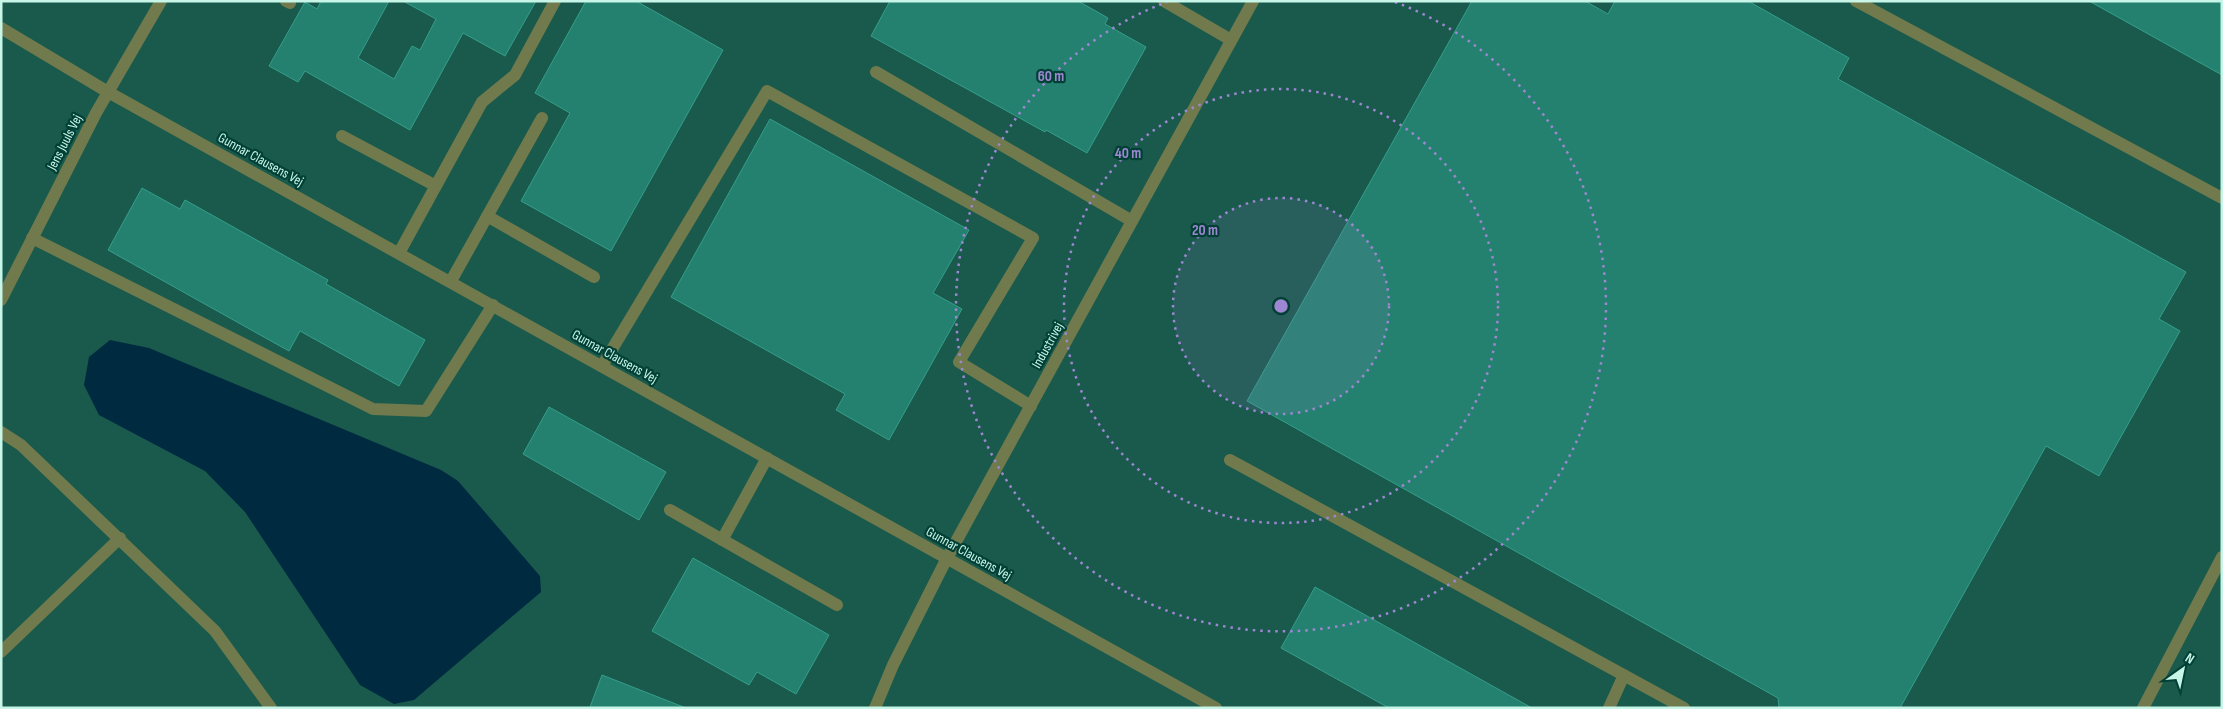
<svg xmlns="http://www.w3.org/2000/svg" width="2223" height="709" viewBox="0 0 2223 709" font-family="'Sofia Sans Condensed',sans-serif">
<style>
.built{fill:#195a4d}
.water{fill:#002a40}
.building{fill:#25816f;stroke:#349f8a}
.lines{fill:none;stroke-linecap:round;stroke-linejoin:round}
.lane{stroke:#717a4c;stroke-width:12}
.street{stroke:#717a4c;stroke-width:12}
.ring{fill:none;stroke:#9d87d2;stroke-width:2.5;stroke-dasharray:2.5 5}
.labels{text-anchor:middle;stroke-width:4.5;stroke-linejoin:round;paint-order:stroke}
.street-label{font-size:14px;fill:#c7f6e9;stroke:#024036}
.centre{fill:#9d87d2;stroke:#024036;stroke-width:2.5}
.ring-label{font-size:15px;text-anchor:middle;font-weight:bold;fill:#9d87d2;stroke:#024036;stroke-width:4.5;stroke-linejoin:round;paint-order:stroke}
</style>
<rect width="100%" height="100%" fill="#124b40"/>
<path class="built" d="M1,1H2222V708H1Z"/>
<path class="water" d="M110,340L149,348L441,470L458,481L540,576L541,592L414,700L394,704L360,685L245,512L205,471L99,415L84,385L89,357Z"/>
<path class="building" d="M321,1H389L358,58L394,79L412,46L420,50L436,19L403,1H536L505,56L463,33L410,130L305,71L298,82L269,66L305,2L317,9Z
M586,1H636L723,50L611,251L521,201L570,113L535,93Z
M890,1H1078L1108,18L1105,24L1146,47L1087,153L1046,130L1045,132L871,36Z
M1472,1H1585L1608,14L1615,1H1748L1849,58L1838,79L2186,272L2159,319L2180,331L2099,476L2046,446L1900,708H1779L1778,698L1247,401Z
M2089,1H2222V75Z
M770,119L969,230L933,293L962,309L889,440L836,410L845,394L671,297Z
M142,188L180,209L185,200L328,280L326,284L425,340L399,386L300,331L289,351L108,250Z
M549,407L666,472L639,520L523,454Z
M693,558L829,635L796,694L757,672L749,685L652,631Z
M1315,587L1532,708H1389L1281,648Z
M602,675L686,708H592L590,707Z"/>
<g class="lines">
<path class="lane" d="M286,1L290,3
M1164,1L1231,40
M1856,1L2222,198
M876,72L1132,221
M342,136L436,186
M487,216L594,277
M32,238L373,409L426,411L493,305
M399,253L482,102L515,75L555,1
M451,281L542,118
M602,366L767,91L1033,238L959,362L1031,406
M1,432L21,445L215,631L271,708
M1230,460L1684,708
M670,510L837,605
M722,540L767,458
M1,652L120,538
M1609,708L1624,675
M2143,708L2222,557"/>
<path class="street" d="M1,28L108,92L1216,708
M1,300L96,113L161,1
M875,708L893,665L947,558L1253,1"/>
</g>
<circle cx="1281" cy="306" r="108" fill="#9d87d2" fill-opacity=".12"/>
<g class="ring">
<circle cx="1281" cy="306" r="108"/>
<circle cx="1281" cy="306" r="217"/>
<path d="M1395 2A325 325 0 1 1 1167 2"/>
</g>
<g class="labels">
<g class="street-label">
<text transform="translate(64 142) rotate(-63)" y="5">Jens Juuls Vej</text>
<text transform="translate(261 159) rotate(29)" y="5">Gunnar Clausens Vej</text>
<text transform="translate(1047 345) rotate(-61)" y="5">Industrivej</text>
<text transform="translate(615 356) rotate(29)" y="5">Gunnar Clausens Vej</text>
<text transform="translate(969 553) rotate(29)" y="5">Gunnar Clausens Vej</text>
</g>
</g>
<circle cx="1281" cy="306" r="8" class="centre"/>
<g class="ring-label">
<text x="1051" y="81">60 m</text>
<text x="1128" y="158">40 m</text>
<text x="1205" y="235">20 m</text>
</g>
<rect width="2223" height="709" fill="none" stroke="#c7f6e9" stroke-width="5"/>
<g transform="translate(2183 669) rotate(33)" stroke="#024036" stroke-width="4" paint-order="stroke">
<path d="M0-4L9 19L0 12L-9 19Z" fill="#c7f6e9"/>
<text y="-8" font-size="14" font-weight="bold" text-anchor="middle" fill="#c7f6e9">N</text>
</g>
</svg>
